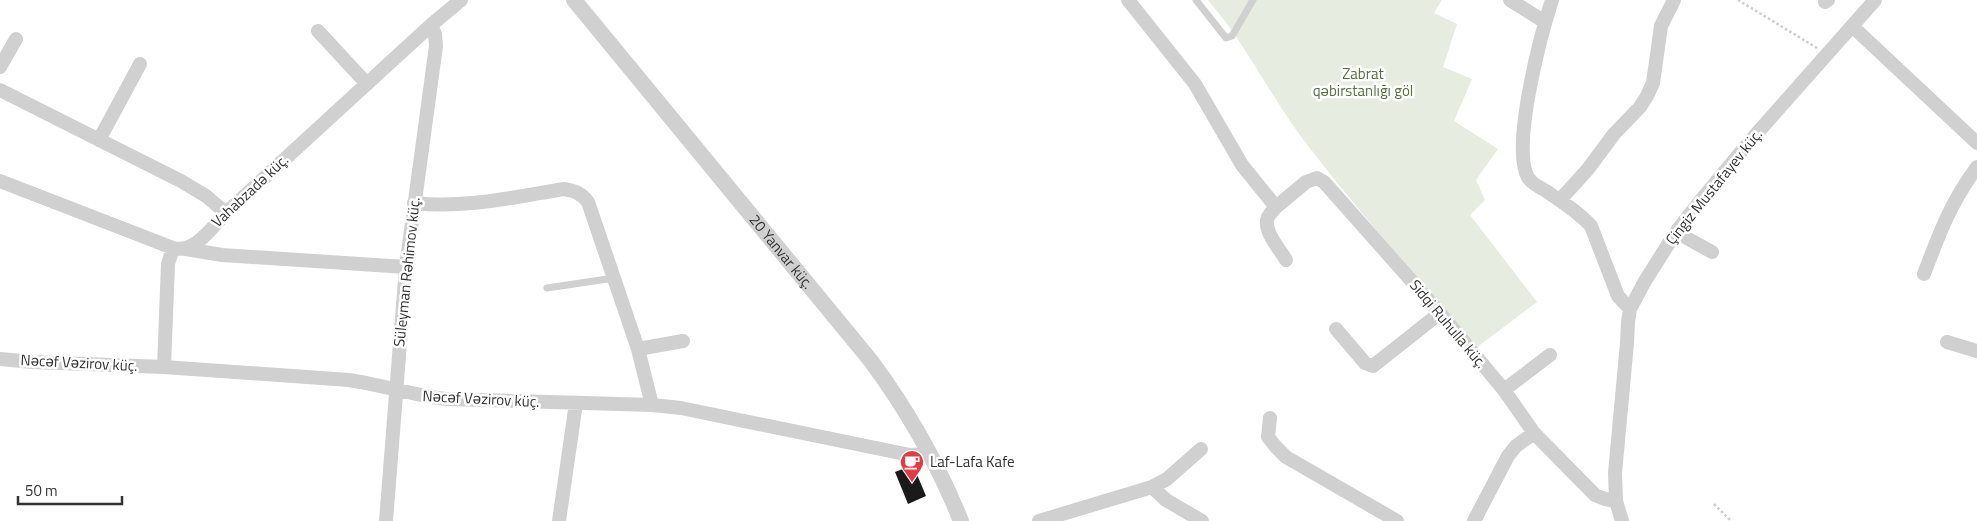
<svg xmlns="http://www.w3.org/2000/svg" width="1977" height="521" viewBox="0 0 1977 521" font-family="'Titillium Web',sans-serif">
<style>
.green{fill:#e6ecdf}
.building{fill:#1a1a1a}
.lines{fill:none;stroke-linecap:round;stroke-linejoin:round}
.path{stroke:#cdcdcd;stroke-width:2.5;stroke-dasharray:2.5 2.5;stroke-linecap:butt}
.service{stroke:#d0d0d0;stroke-width:7}
.minor{stroke:#d0d0d0;stroke-width:14}
.tertiary{stroke:#d0d0d0;stroke-width:16}
.labels{text-anchor:middle;stroke-width:5;stroke-linejoin:round;paint-order:stroke}
.park-label{font-size:15px;fill:#56703f;stroke:#fff}
.street-label{font-size:15px;fill:#333;stroke:#fff}
.poi-label{font-size:15px;fill:#333;stroke:#fff;text-anchor:start}
</style>
<rect width="100%" height="100%" fill="#fff"/>
<path class="green" d="M1208,0H1442L1434,13L1457,24L1443,67L1472,79L1454,121L1498,149L1476,180L1485,200L1470,215L1537,302L1476,348C1420,281 1362,216 1309,147C1272,100 1247,45 1208,0Z"/>
<path class="building" d="M913,465L926,496L908,504L895,472Z"/>
<g class="lines">
<path class="path" d="M1738,0L1817,48
M1714,504L1731,521"/>
<path class="service" d="M1196,0L1226,38L1232,36L1253,0
M547,288L614,278"/>
<path class="minor" d="M1128,0L1195,84L1242,165L1276,207L1306,182L1317,178L1324,182L1440,313L1504,390L1534,433L1595,495L1605,499L1616,501
M1510,0L1545,22
M1552,0C1542,31 1508,155 1530,180C1534,185 1544,189 1549,193C1564,203 1579,213 1591,226L1618,296L1630,309
M1825,2L1828,0
M1852,26L1977,143
M318,31L367,84
M0,67L16,39
M0,90L181,181L206,196L226,213
M99,140L140,64
M0,181L173,248C195,254 213,226 226,213L431,25L461,0
M1560,200L1588,169L1614,134L1640,107L1647,96L1653,83L1661,26L1674,0
M414,203C464,209 514,197 564,189C575,191 581,193 588,202L638,349L652,405
M1276,207C1273,210 1270,214 1268,217C1262,230 1280,249 1286,260
M1676,232L1712,252
M186,249L222,255L406,267
M1924,274C1939,234 1951,202 1977,167
M1336,329L1365,363L1373,366L1440,313
M1947,342L1977,351
M638,349L683,341
M0,359L32,362L164,367L349,380C382,385 413,395 446,399L652,405L681,408L910,455L930,454
M164,367L168,264L173,248
M1504,390L1550,355
M1270,418L1268,437L1276,447L1286,457L1397,521
M1152,487L1166,500L1202,521
M386,521L406,267L436,46L435,34L431,25
M559,521L576,403
M1039,521L1152,487L1167,479L1201,449
M1474,521L1508,456L1516,446L1534,433
M1622,521L1616,501L1615,473L1627,343L1628,322L1630,309L1645,281L1676,232L1697,205L1751,140L1875,0"/>
<path class="tertiary" id="s1" d="M574,0L871,361C908,411 938,464 961,521"/>
</g>
<defs>
<g id="cafe-pin" transform="scale(1.25)"><path d="M0 17L-7.5 6A9.5 9.5 0 1 1 7.5 6Z" fill="#e63946" stroke="#fff"/><path d="M-5.5-4.5H6V0H3Q3 3.5 0 3.5H-2.5Q-5.5 3.5-5.5 0ZM3-3.2v2h1.7v-2ZM-6 4.5H4V6H-6Z" fill="#fff"/></g>
</defs>
<g fill-rule="evenodd">
<use href="#cafe-pin" x="912" y="462"/>
</g>
<g class="labels">
<g class="park-label">
<text x="1363" y="79">Zabrat<tspan x="1363" dy="17">qəbirstanlığı göl</tspan></text>
</g>
<g class="street-label">
<text transform="translate(1714 187) rotate(-51)" y="5">Çingiz Mustafayev küç.</text>
<text transform="translate(250 191) rotate(-43)" y="5">Vahabzadə küç.</text>
<text dy="5" stroke="none"><textPath href="#s1" startOffset="326">20 Yanvar küç.</textPath></text>
<text transform="translate(407 272) rotate(-84)" y="5">Süleyman Rəhimov küç.</text>
<text transform="translate(1448 324) rotate(50)" y="5">Sidqi Ruhulla küç.</text>
<text transform="translate(79 363) rotate(3)" y="5">Nəcəf Vəzirov küç.</text>
<text transform="translate(481 399) rotate(3)" y="5">Nəcəf Vəzirov küç.</text>
</g>
<g class="poi-label">
<text x="930" y="467">Laf-Lafa Kafe</text>
</g>
</g>
<path d="M18 496v8h104v-8" fill="none" stroke="#333333" stroke-width="2.5"/>
<text x="25" y="496" font-size="15" fill="#333333" stroke="#ffffff" stroke-width="4" paint-order="stroke">50 m</text>
</svg>
